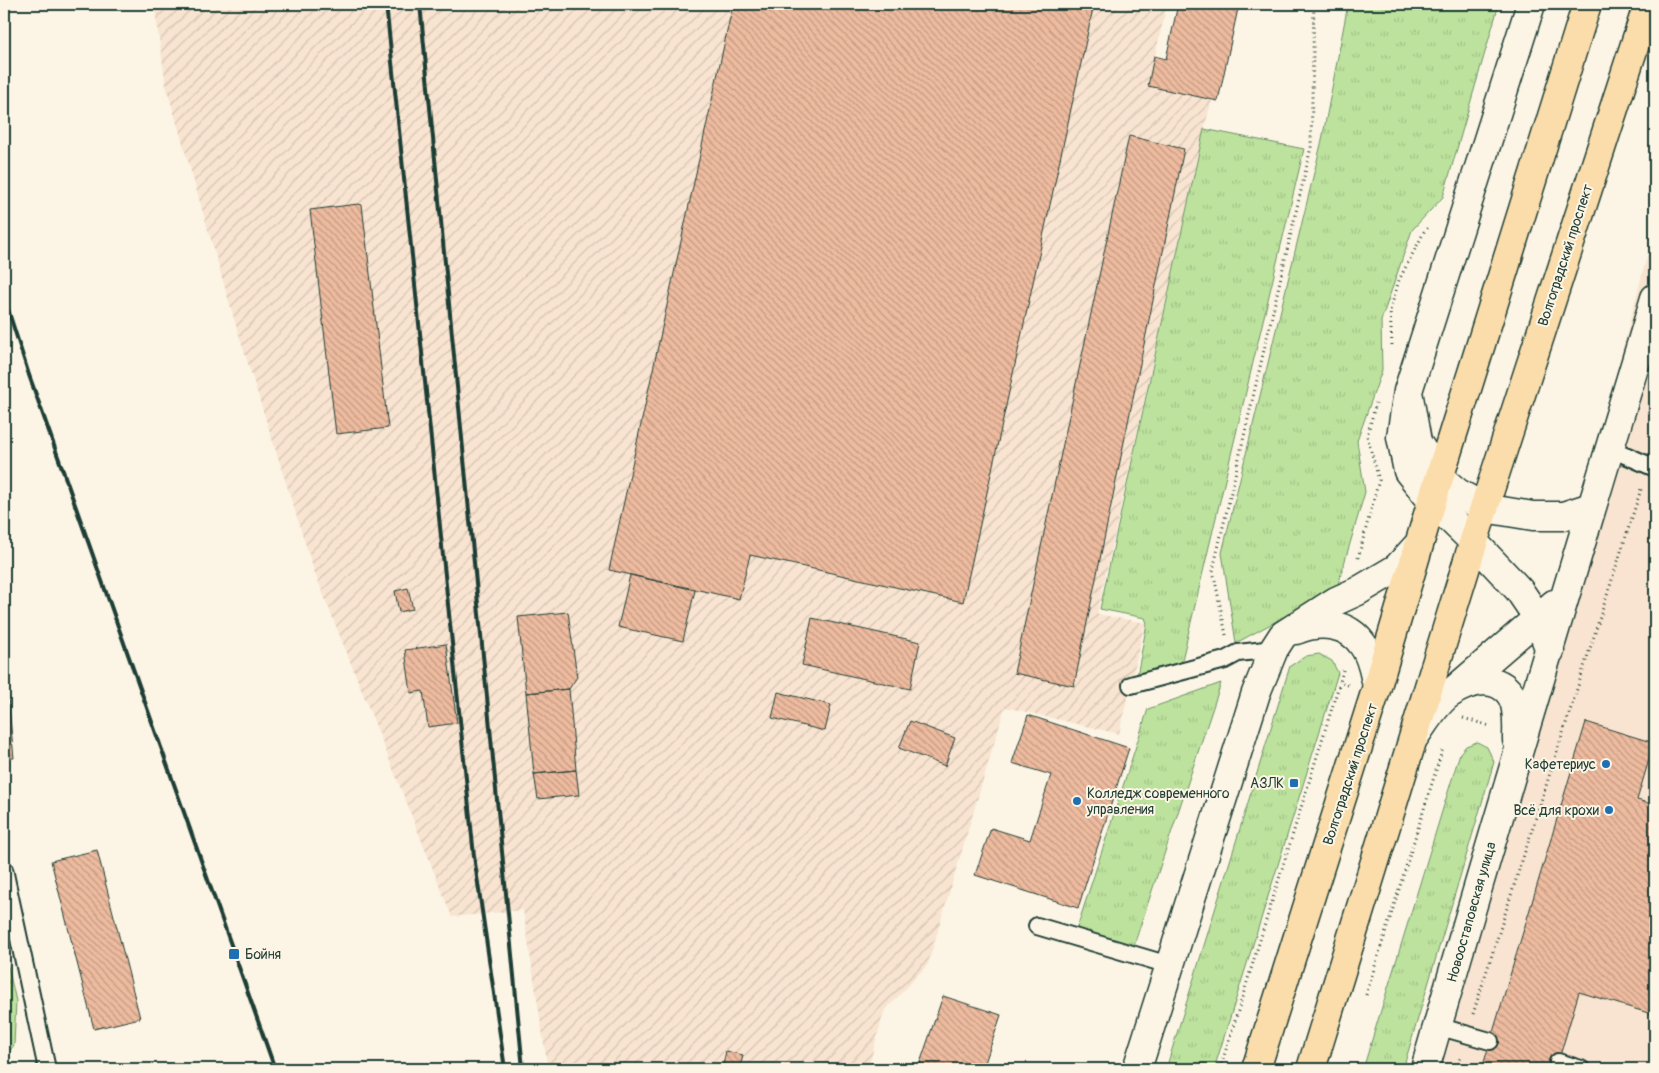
<svg xmlns="http://www.w3.org/2000/svg" width="1659" height="1073" viewBox="0 0 1659 1073" font-family="Pangolin,sans-serif">
<style>
.built{fill:#f8e4d0}
.industrial{fill:url(#industrial-furrows)}
.grass{fill:url(#grass-tufts);stroke:#6e9068}
.forest{fill:url(#forest-firs);stroke:#6e9068}
.building{fill:url(#building-back-hatch);stroke:#1f3d34}
.lines{fill:none;stroke-linecap:round;stroke-linejoin:round}
.service-casing{stroke:#1f3d34;stroke-width:20}
.minor-casing{stroke:#1f3d34;stroke-width:31}
.secondary-casing{stroke:#1f3d34;stroke-width:31}
.primary-casing{stroke:#1f3d34;stroke-width:31}
.path{stroke:#1f3d34;stroke-width:3;stroke-dasharray:1 4;stroke-linecap:butt}
.service{stroke:#fcf5e5;stroke-width:16}
.minor{stroke:#fcf5e5;stroke-width:28}
.secondary{stroke:#fcf5e5;stroke-width:28}
.primary{stroke:#fbddab;stroke-width:28}
.rail{stroke:#1f3d34;stroke-width:4}
.poi-dot{fill:#1f6fb2;stroke:#fcf5e5;stroke-width:2}
.labels{text-anchor:middle;stroke-width:4;stroke-linejoin:round;paint-order:stroke}
.street-label{font-size:14px;fill:#1f3d34;stroke:#fcf5e5}
.poi-label{font-size:14px;fill:#1f3d34;stroke:#fcf5e5;text-anchor:end}
</style>
<defs>
<pattern id="industrial-furrows" width="10" height="10" patternUnits="userSpaceOnUse" patternTransform="scale(1.25)"><rect width="10" height="10" fill="#f8e4d0"/><path d="M-1 1l2-2M0 10L10 0M9 11l2-2" fill="none" stroke="#d4c4b3"/></pattern>
<pattern id="grass-tufts" width="24" height="20" patternUnits="userSpaceOnUse" patternTransform="scale(1.25)"><rect width="24" height="20" fill="#bde29d"/><path d="M3 7l-1-3M5 7V3M7 7l1-3M15 17l-1-3M17 17v-4M19 17l1-3" fill="none" stroke="#a2c388"/></pattern>
<pattern id="forest-firs" width="22" height="20" patternUnits="userSpaceOnUse" patternTransform="scale(1.25)"><rect width="22" height="20" fill="#bde29d"/><path d="M5 1l3.5 6h-7zM16 11l3.5 6h-7z" fill="#a2c388"/></pattern>
<pattern id="building-back-hatch" width="6" height="6" patternUnits="userSpaceOnUse" patternTransform="scale(1.25)"><rect width="6" height="6" fill="#eebb9f"/><path d="M-1 5l2 2M0 0l6 6M5-1l2 2" fill="none" stroke="#c09982"/></pattern>
</defs>
<rect width="100%" height="100%" fill="#fcf5e5"/>
<filter id="ink" filterUnits="userSpaceOnUse"><feTurbulence type="fractalNoise" baseFrequency=".02" numOctaves="2"/><feDisplacementMap in="SourceGraphic" scale="10" xChannelSelector="R" yChannelSelector="G"/><feConvolveMatrix kernelMatrix="1 2 1 2 8 2 1 2 1" color-interpolation-filters="sRGB"/></filter>
<g filter="url(#ink)">
<path class="built" d="M1655,225V1069H1435Z"/>
<path class="industrial" d="M154,4H1167L1148,86L1212,100L1204,129L1097,614L1145,623L1119,734L1005,707L928,964L884,1012L868,1069H548L523,910L452,917L314,571L237,329L166,86Z"/>
<path class="grass" d="M1348,4H1499L1443,197L1412,230L1381,321L1382,370L1357,441L1365,492L1337,588L1236,643L1222,553L1322,140Z
M1204,129L1304,149L1181,664L1137,676L1147,623L1145,618L1100,609Z
M1319,654L1332,661L1338,673L1214,1069H1166L1290,666L1306,656Z
M1221,683L1133,948L1076,931L1148,709Z
M1477,742L1487,747L1494,762L1403,1069H1363L1460,753L1466,746Z"/>
<path class="forest" d="M4,949L16,1001L14,1045L4,1059Z"/>
<path class="building" d="M733,4H1094L963,602L750,555L739,599L609,570Z
M1178,4H1239L1218,101L1148,86L1154,56L1166,59Z
M1129,136L1184,149L1074,686L1014,673Z
M358,204L362,205L388,428L336,434L310,210Z
M630,575L695,590L683,641L618,627Z
M408,588L413,609L399,612L395,591Z
M568,612L577,677L569,689L526,693L518,617Z
M812,618L920,642L910,689L802,665Z
M446,644L457,723L428,727L423,691L411,693L405,650Z
M4,657L14,758L4,759Z
M569,689L576,770L534,774L526,693Z
M778,692L831,705L825,731L772,718Z
M1028,715L1129,748L1078,908L975,875L991,828L1030,840L1051,775L1012,763Z
M910,721L955,738L945,766L899,748Z
M1586,722L1654,743L1637,800L1655,805V1015L1579,992L1556,1069H1482Z
M576,770L579,795L538,799L534,774Z
M97,850L140,1018L94,1029L51,861Z
M943,996L1001,1015L983,1069H918Z
M726,1051L743,1055L740,1068L723,1065Z"/>
<g class="lines">
<g class="service-casing">
<path id="service" d="M1609,448L1655,468
M1131,685L1225,660L1238,653L1274,649
M4,869L47,1069
M1037,926L1169,965
M1437,1026L1490,1041
M1558,1062L1581,1069"/>
</g>
<g class="minor-casing">
<path id="minor" d="M1409,397L1417,442L1439,477L1458,493L1484,508L1533,516H1563L1591,507
M1452,692L1554,604"/>
</g>
<g class="secondary-casing">
<path id="secondary" d="M1531,4L1408,391L1401,437L1408,471L1432,501L1473,541L1519,590L1538,618L1550,651
M1296,630C1320,620 1348,623 1363,645C1372,657 1374,673 1377,686
M1415,736C1425,722 1435,704 1449,694C1468,681 1496,673 1511,695C1519,707 1517,726 1517,740
M1137,1069L1256,693L1274,649L1283,635L1336,601L1358,591L1397,568L1419,544
M1425,1069C1499,811 1578,555 1655,298"/>
</g>
<g class="primary-casing">
<path id="primary" d="M1256,1069L1375,693L1432,501L1587,4
M1311,1069L1484,508L1648,4"/>
</g>
<path class="path" d="M1392,345L1390,311L1399,280L1424,232L1429,226
M1358,558L1379,480L1367,436L1376,403
M1226,635L1213,570L1311,147L1314,4
M1343,670L1340,682L1348,685
M1463,718L1490,726
M1366,995L1443,748
M1473,1014L1642,486
M1220,1069L1340,682
M1457,1069L1461,1055"/>
<use href="#service" class="service"/>
<use href="#minor" class="minor"/>
<use href="#secondary" class="secondary"/>
<use href="#primary" class="primary"/>
<path class="rail" d="M386,4L474,856L505,1069
M420,4L523,1069
M4,297L29,375L275,1069"/>
</g>
</g>
<g class="poi-dot">
<circle cx="1606" cy="764" r="5"/>
<rect x="1289" y="778" width="10" height="10" rx="2.5"/>
<circle cx="1077" cy="801" r="5"/>
<circle cx="1609" cy="810" r="5"/>
<rect x="228" y="948" width="12" height="12" rx="2.5"/>
</g>
<g class="labels">
<g class="street-label">
<text transform="translate(1565 255) rotate(-72)" y="5">Волгоградский проспект</text>
<text transform="translate(1350 774) rotate(-72)" y="5">Волгоградский проспект</text>
<text transform="translate(1471 912) rotate(-74)" y="5">Новоостаповская улица</text>
</g>
<g class="poi-label">
<text x="1596" y="769">Кафетериус</text>
<text x="1284" y="788">АЗЛК</text>
<text x="1087" y="798" text-anchor="start">Колледж современного<tspan x="1087" dy="16">управления</tspan></text>
<text x="1599" y="815">Всё для крохи</text>
<text x="245" y="959" text-anchor="start">Бойня</text>
</g>
</g>
<rect width="1659" height="1073" fill="none" stroke="#fcf5e5" stroke-width="20"/>
<rect x="10" y="10" width="1639" height="1053" fill="none" stroke="#1f3d34" stroke-width="2" filter="url(#ink)"/>
</svg>
